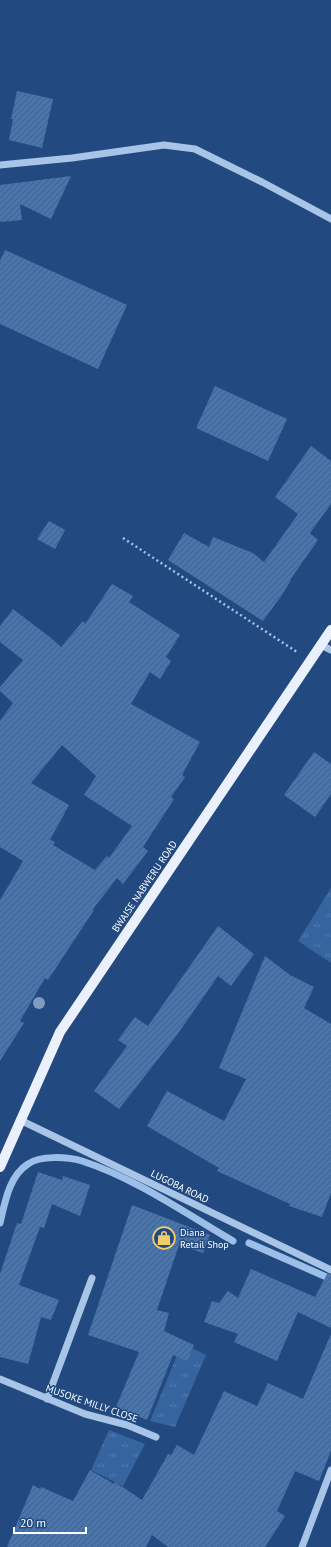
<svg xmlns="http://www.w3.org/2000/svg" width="331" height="1547" viewBox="0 0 331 1547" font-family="'PT Sans',sans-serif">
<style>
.grass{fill:url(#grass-tufts)}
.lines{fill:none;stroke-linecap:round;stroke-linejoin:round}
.stream{stroke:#9cbfe8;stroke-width:7}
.building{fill:url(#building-hatch);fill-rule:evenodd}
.path{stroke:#a8c4e7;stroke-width:2.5;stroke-dasharray:2 3;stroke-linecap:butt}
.minor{stroke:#a8c4e7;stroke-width:7}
.major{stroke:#eaf1fd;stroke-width:10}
.tree{fill:#809bc1}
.labels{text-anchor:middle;stroke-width:3;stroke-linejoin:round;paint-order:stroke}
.street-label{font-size:10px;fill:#fff;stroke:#224a80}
.poi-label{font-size:10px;fill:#fff;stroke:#224a80;text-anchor:start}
</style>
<defs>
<pattern id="grass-tufts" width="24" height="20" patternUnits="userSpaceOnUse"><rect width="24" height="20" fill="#36649e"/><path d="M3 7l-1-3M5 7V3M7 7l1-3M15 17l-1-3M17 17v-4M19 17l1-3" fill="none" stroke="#547bad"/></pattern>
<pattern id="building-hatch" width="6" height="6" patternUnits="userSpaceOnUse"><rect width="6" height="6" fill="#4b74a9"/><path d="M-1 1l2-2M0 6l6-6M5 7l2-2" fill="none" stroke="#4c5e76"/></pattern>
</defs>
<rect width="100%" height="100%" fill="#224a80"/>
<path class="grass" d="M331,888V963L298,941Z
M182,1343L206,1355L175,1427L150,1421Z
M109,1430L145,1444L123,1486L91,1470Z"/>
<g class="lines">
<path class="stream" d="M0,1223C5,1202 9,1176 28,1164C40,1155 68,1157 82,1161C135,1178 185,1213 233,1241
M249,1243L331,1279"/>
</g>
<path class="building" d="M17,91L53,99L42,148L9,140L13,119H11Z
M71,176L51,219L20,204L22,220L0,222V185Z
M5,250L127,305L98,369L0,324V261Z
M215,386L287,419L268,461L196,428Z
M311,446L331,461V504L310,533L318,540L290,580H291L282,595L263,621L168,560L184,533L209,547L213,537L253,553L264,562L298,514L275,497Z
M49,521L65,530L55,549L37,539Z
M112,584L133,596L129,602L180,635L166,657L171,661L160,679L150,672L131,704L200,742L182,775L185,777L171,797L174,799L143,847L148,851L123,884L117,878L93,909L94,910L48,980L45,978L20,1021L24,1023L0,1061V900L23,861L0,847V721L13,703L0,691V687L23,660L0,642V626L13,609L51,638L61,647L83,621L85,624ZM62,745L96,776L84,795L132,826L109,858L107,856L95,870L53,845L55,842L50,840L69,805L31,783Z
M314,752L331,764V794L315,817L284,795Z
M218,926L254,954L231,986L218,976L177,1035L119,1109L94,1091L127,1046L118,1040L135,1017L148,1026Z
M265,956L290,975L314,987L304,1008L331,1024V1193L322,1217L289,1206L290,1204L217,1171L219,1168L147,1126L167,1091L224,1121L246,1079L219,1068Z
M38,1172L62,1180L63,1176L90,1185L80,1216L52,1204L44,1228L40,1227L19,1285L59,1300L51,1320L41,1317L28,1364L0,1357V1274L17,1223L21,1224Z
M132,1205L210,1235L203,1253L179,1245L157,1310L169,1313L164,1331L194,1345L187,1361L173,1355L147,1420L116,1407L139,1352L88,1335Z
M251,1269L315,1297L327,1274L331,1275V1328L298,1312L277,1361L234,1342L238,1334L204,1322L212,1301L219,1303L228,1291L238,1298Z
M331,1334V1451L319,1481L295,1471L277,1511L285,1516L265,1547H168L152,1535L146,1547H7L33,1485L40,1489L41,1487L73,1501L90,1470L114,1484L115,1482L142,1500L168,1454L171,1455L177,1445L194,1455L224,1391L257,1406L268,1383L303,1399Z"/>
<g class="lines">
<path class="path" d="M123,538L297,652"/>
<path class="minor" d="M0,165L72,158L164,145L195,149L262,182L331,219
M321,645L331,650
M20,1120L331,1270
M0,1379L85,1414L127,1425L156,1437
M47,1399L92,1278
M302,1547L331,1470"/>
<path class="major" d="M0,1167L60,1032L331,630"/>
</g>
<circle class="tree" cx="39" cy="1003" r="6"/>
<defs>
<g id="shop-ring" transform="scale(1.15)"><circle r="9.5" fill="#224a80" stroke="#f3cd6a" stroke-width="1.5"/><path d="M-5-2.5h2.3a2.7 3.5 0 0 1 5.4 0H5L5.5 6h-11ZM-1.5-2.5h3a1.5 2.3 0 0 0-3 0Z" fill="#f3cd6a"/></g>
</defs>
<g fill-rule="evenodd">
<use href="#shop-ring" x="164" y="1238"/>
</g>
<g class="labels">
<g class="street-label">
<text transform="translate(144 886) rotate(-56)" y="4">BWAISE NABWERU ROAD</text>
<text transform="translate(180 1186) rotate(26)" y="4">LUGOBA ROAD</text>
<text transform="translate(92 1403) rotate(19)" y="4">MUSOKE MILLY CLOSE</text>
</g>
<g class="poi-label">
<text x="180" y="1236">Diana<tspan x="180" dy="12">Retail Shop</tspan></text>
</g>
</g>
<path d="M14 1527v6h72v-6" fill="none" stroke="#ffffff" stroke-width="2"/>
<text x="20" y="1527" font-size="12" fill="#ffffff" stroke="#224a80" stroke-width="3" paint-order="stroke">20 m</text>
</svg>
